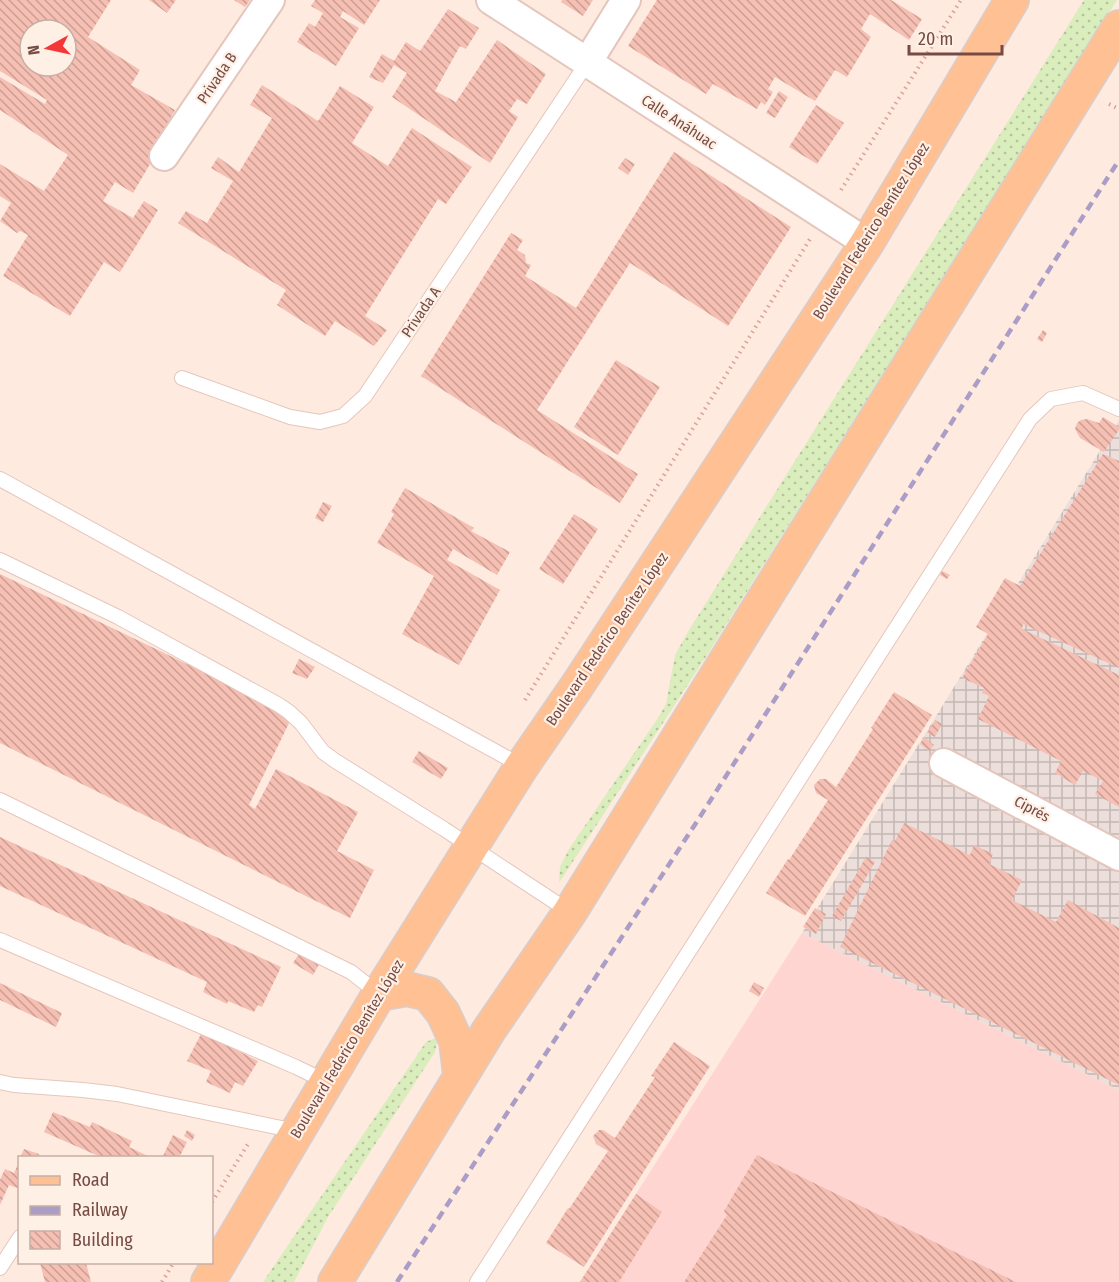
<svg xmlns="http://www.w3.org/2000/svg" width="1119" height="1282" viewBox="0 0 1119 1282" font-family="'Fira Sans Condensed',sans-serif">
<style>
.commercial{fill:#ffd5d1}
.industrial{fill:url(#industrial-grid)}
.grass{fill:url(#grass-dots)}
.building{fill:url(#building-back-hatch);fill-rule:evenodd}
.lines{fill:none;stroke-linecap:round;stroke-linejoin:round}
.lane-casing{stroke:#e5c6bc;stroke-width:16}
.street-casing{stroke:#e5c6bc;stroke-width:32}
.primary-casing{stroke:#d9cdcb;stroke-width:36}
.path{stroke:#dba297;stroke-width:4;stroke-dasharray:1.5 4.5;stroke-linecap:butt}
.lane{stroke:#fff;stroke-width:14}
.street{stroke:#fff;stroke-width:28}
.primary{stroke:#ffc094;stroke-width:33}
.rail{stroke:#aa9dc7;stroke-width:4.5;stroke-dasharray:9 6;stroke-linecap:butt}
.labels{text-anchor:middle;stroke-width:4.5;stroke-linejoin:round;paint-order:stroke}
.street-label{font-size:15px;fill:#764b44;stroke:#fff0e6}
</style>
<defs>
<pattern id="industrial-grid" width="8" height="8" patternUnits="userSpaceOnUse" patternTransform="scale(1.5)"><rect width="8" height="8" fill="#ecdfdb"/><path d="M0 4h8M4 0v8" fill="none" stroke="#c4b7b3"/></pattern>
<pattern id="grass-dots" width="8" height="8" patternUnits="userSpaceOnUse" patternTransform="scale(1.5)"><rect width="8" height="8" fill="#daedbc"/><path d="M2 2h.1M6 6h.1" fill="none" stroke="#b5c29a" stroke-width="1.8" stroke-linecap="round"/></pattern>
<pattern id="building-back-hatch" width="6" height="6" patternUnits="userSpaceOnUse" patternTransform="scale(1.5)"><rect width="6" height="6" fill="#f6bfb3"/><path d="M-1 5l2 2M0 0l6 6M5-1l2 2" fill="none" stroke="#cc9d93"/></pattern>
</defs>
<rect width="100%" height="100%" fill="#feeade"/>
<path class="commercial" d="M802,933L1119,1090V1282H580Z"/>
<path class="industrial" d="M1119,420V1090L802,933Z"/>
<path class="grass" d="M1084,0H1117L709,652L559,883L560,867L569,849L658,718L666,704L675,655L689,630Z
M438,1037L435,1052L328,1217L294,1282H263L426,1042Z"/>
<path class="building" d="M0,0H111L88,37L140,70L131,85L175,110L156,144L160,147L133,193L115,182L103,201L133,218L144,201L158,210L120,272L104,262L70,316L3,276L28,235L20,231L17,233L0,221L11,203L0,196V164L44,191L68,155L0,110V77L45,104L47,100L0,71ZM30,30H66V66H30Z
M149,0H176L167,13Z
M234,0H250L245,7Z
M315,0H380L364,25L343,11L340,17L359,28L336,66L297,42L309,23L315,27L323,13L311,6Z
M562,0H593L583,16L561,2Z
M657,0H891L922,19L909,40L870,14L861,29L871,37L847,77L835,70L815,101L775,77L768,89L773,92L765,105L761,102L757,109L713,84L706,94L628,46Z
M448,9L479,28L466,49L460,46L435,91L456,102L497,40L546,74L527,104L517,99L509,111L518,117L490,163L392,97L407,73L394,65L383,83L369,77L382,54L394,61L406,42L420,51Z
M262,85L318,121L340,86L374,107L352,143L388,166L412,128L472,167L446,204L438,199L365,316L387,330L374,346L335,321L325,336L277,305L286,290L178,223L186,211L207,223L233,181L211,168L218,157L239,172L272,118L250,105Z
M779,91L788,97L775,118L766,113Z
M816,105L844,123L817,164L789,147Z
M674,152L791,227L728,326L630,263L537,410L638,474L620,503L421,376L511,233L523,240L517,250L525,255L526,263L531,265L525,276L576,308Z
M625,158L635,164L628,175L618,168Z
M1043,330L1047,333L1042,342L1037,339Z
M616,360L660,387L618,455L574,427Z
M1103,417L1119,427V430L1104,452L1080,438L1075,429L1077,423L1081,420L1087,419L1099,423Z
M1103,454L1119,461V668L1023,624L1022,629L1119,675V807L1095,794L1103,781L1083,771L1075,785L1055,773L1061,761L978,719L989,696L982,693L984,688L962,678L988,634L976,627L1005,578L1020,586Z
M405,488L474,528L471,531L510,552L497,575L453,549L447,560L500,590L459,665L402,634L434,576L377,543L394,514L391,512Z
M323,502L332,506L323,522L315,518Z
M574,514L598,529L563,584L539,569Z
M942,571L950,575L947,579L940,575Z
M0,574L293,715L249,805L255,809L276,769L358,812L337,851L374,870L350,918L0,743Z
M299,659L315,667L307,679L292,673Z
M894,692L932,715L805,916L766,893L788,859L789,860L828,800L816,793L814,785L820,779H826L836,787L873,729L871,728Z
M935,720L942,724L935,737L927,733Z
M924,737L934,745L929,751L920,744Z
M419,751L448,768L441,779L412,762Z
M904,823L970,855L974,845L993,854L989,864L1022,880L1012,900L1056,922L1068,900L1119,928V1085L840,947L892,840L895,841Z
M0,837L281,967L262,1007L258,1005L254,1012L228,1001L227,1004L203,992L207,982L0,886Z
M866,857L875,862L841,921L832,916Z
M815,908L826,914L816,934L803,927Z
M302,949L321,961L313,975L293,963Z
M754,982L764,988L759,997L749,991Z
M0,983L62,1013L56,1027L0,1000Z
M202,1032L258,1061L243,1086L235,1082L230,1093L206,1082L211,1071L187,1061Z
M674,1042L710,1066L584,1267L546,1243L568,1208L569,1209L608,1151L596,1144L593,1136L599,1130H603L615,1138L655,1077L651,1076Z
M53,1112L90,1127L92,1122L132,1141L129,1147L152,1158H103L44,1132Z
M187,1130L195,1135L192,1141L184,1136Z
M173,1135L187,1142L179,1158H162Z
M24,1149L39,1154L38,1158H20Z
M757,1155L1016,1282H684L727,1215L724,1211Z
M20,1160V1189L9,1185L0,1205V1180L5,1169L14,1173Z
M636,1194L662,1212L619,1282H580Z
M40,1263H86L91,1282H45Z"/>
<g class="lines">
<g class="lane-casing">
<path id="lane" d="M182,378L290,417L320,422L343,416L365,396L587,63
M0,479L522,766
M0,560L118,617L279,705L289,712L301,723L323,752L334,760L444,829L570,912
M0,800L351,972L379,994
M0,940L296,1067L327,1082
M0,1082L14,1085L83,1090L117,1094L296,1131
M0,1268L20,1237
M477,1282L1030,419L1051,399L1083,393L1119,409"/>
</g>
<g class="street-casing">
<path id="street" d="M491,0L867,243
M587,63L626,0
M164,156L270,0
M944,763L1119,856"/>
</g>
<g class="primary-casing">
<path id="primary" d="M379,994L407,989L428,994L443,1013L456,1041L460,1075
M208,1282L379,994L471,847L522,766L577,686L867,243L1012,0
M335,1282L489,1030L570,912L1119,27"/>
</g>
<path class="path" d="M1109,104L1119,109
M841,190L961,0
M525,700L810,239
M212,1202L248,1144
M162,1282L174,1262"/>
<use href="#lane" class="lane"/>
<use href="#street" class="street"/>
<use href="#primary" class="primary"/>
<path class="rail" d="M397,1282L696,823L1119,160"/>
</g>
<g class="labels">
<g class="street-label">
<text transform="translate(217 78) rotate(-56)" y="5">Privada B</text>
<text transform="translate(679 122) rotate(33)" y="5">Calle Anáhuac</text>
<text transform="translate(871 231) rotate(-58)" y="5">Boulevard Federico Benítez López</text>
<text transform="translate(421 312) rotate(-56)" y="5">Privada A</text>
<text transform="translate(607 639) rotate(-56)" y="5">Boulevard Federico Benítez López</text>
<text transform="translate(1032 809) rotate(28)" y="5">Ciprés</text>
<text transform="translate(347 1049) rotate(-59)" y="5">Boulevard Federico Benítez López</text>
</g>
</g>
<rect x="18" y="1156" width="195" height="108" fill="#fff0e6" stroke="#c8aea5" stroke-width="1.5"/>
<rect x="30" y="1176" width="30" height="9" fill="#ffc094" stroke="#c8aea5" stroke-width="1.5"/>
<text x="72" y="1186" font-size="18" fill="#764b44">Road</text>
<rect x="30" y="1206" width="30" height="9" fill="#aa9dc7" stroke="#c8aea5" stroke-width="1.5"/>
<text x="72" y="1216" font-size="18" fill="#764b44">Railway</text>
<rect x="30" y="1231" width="30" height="18" fill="url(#building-back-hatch)" stroke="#c8aea5" stroke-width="1.5"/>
<text x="72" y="1246" font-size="18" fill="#764b44">Building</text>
<g transform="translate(48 48) rotate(262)"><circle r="28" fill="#fff0e6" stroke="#c8aea5" stroke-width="1.5"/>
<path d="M0-4.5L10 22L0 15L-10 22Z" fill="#f43737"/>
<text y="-9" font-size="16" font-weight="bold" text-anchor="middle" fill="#764b44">N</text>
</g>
<path d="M909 45v9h93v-9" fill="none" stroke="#764b44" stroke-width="3"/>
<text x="918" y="45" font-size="18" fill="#764b44" stroke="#fff0e6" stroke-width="4.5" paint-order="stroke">20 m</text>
</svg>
